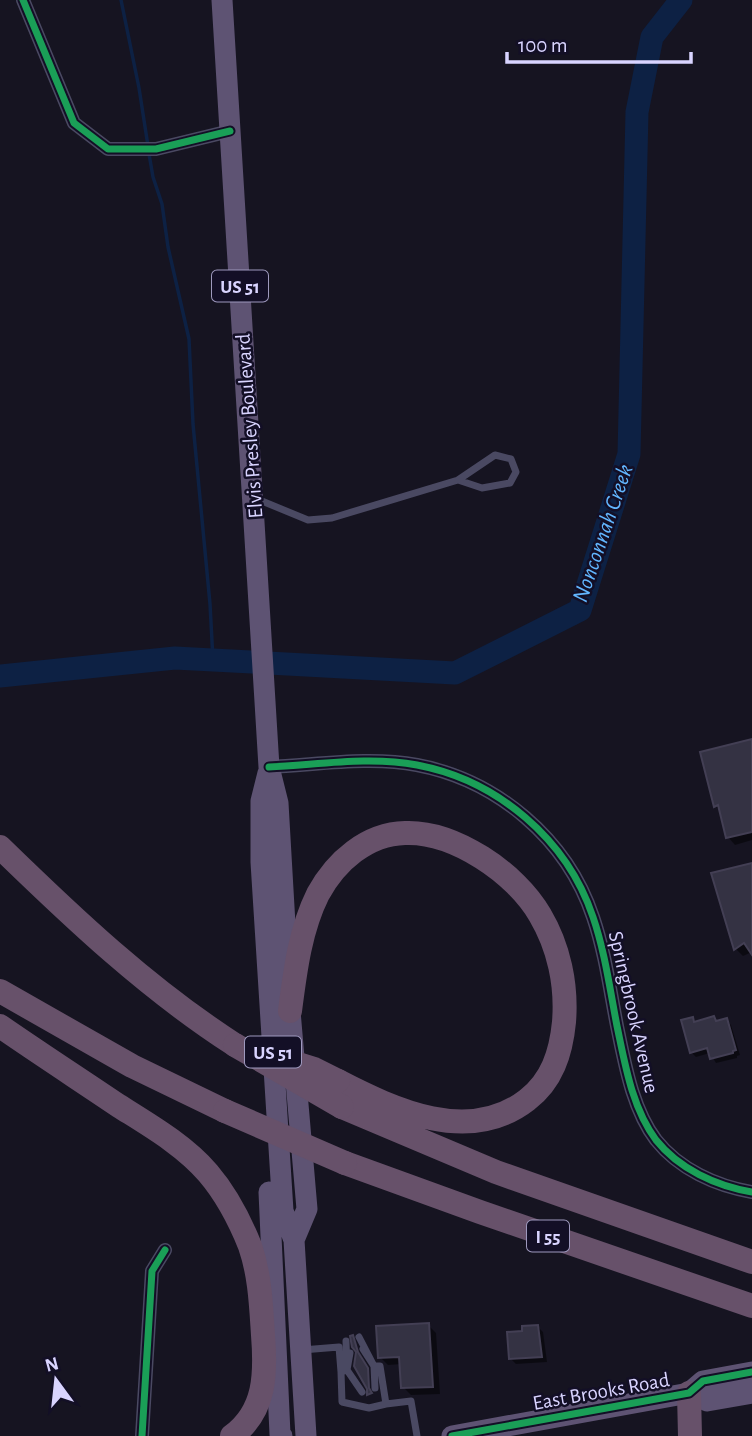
<svg xmlns="http://www.w3.org/2000/svg" width="752" height="1436" viewBox="0 0 752 1436" font-family="'Alegreya Sans',sans-serif">
<style>
.shadow{fill:#0007}
.lines{fill:none;stroke-linecap:round;stroke-linejoin:round}
.stream{stroke:#0d2144;stroke-width:3.5}
.river{stroke:#0d2144;stroke-width:23}
.building{fill:#343243;stroke:#433f54;stroke-width:2}
.lane{stroke:#4a4962;stroke-width:7}
.street{stroke:#4a4962;stroke-width:14}
.primary{stroke:#5e5373;stroke-width:21}
.highway{stroke:#67516a;stroke-width:24}
.highway-bridge{stroke:#67516a;stroke-width:24}
.cycleway-casing{stroke:#130f26;stroke-width:11}
.cycleway{stroke:#1a9f57;stroke-width:7}
.labels{text-anchor:middle;stroke-width:5;stroke-linejoin:round;paint-order:stroke}
.shield{fill:#130f26;stroke:#9e99be;stroke-width:2}
.shield-label{font-size:19px;font-weight:bold;fill:#d9d4ff}
.street-label{font-size:21px;fill:#d9d4ff;stroke:#130f26}
.water-label{font-size:23px;font-style:italic;fill:#62b6ff;stroke:#130f26}
</style>
<rect width="100%" height="100%" fill="#161421"/>
<path class="shadow" d="M752,742V840L735,845L728,837L722,812L715,806Z
M752,865V952L743,956L736,949Z
M714,1018L718,1022L726,1020L731,1025L740,1055L737,1056V1058L716,1063L710,1053L696,1057L691,1052L693,1019L697,1023Z
M428,1325L436,1333L440,1394L411,1395L403,1387L402,1364L388,1365L380,1357Z
M537,1326L543,1332L547,1362L516,1364L510,1358L524,1333Z"/>
<g class="lines">
<path class="stream" d="M121,0L139,88L148,146
M149,154L153,177L162,204L168,247L189,339L193,424L210,604L213,660"/>
<path class="river" d="M0,676L175,658L455,673L580,610L629,454L637,112L652,37L681,0"/>
</g>
<path class="building" d="M752,739V832L726,838L718,805L714,807L700,752Z
M752,863V955L744,943L734,950L711,873Z
M714,1016L716,1021L727,1018L736,1050L733,1051V1053L710,1059L707,1048L690,1053L681,1020L693,1017L694,1022Z
M429,1323L433,1387L401,1388L399,1357L378,1358L376,1326Z
M538,1325L542,1357L509,1359L507,1332L522,1331V1326Z
M353,1335L358,1352L368,1368L369,1388L372,1393L367,1395V1389L354,1366L356,1352L352,1347L350,1336Z"/>
<g class="lines">
<path class="lane" d="M257,499L308,520L332,518L458,480L482,488L510,483L516,472L511,459L495,455L458,480
M359,1337L374,1366L363,1349
M346,1341L347,1370L350,1353
M302,1350L339,1347L341,1372
M375,1388L374,1366H380L386,1404L411,1401L417,1436
M362,1392L347,1370L341,1372L342,1402L369,1408L386,1404"/>
<path class="street" d="M23,0L74,123L108,149H156L230,131
M269,767C317,765 369,756 417,765C497,780 567,839 593,917C605,952 610,990 617,1026C625,1064 632,1108 656,1140C679,1169 716,1186 752,1192
M142,1436L152,1271L165,1250"/>
<path class="primary" d="M222,0L269,767L278,803L290,1011L307,1209L294,1240
M268,773L261,801V862L283,1211L294,1240L306,1436
M269,1192L280,1434L282,1436
M689,1393L707,1401L752,1393
M452,1436L689,1393L703,1381L752,1372"/>
<path class="highway" d="M0,847C74,919 148,989 235,1045
M0,991L132,1066L225,1111
M290,1011C295,972 300,930 318,894C336,861 367,834 405,833C454,831 516,873 540,915C559,947 567,985 564,1022C561,1053 552,1081 527,1100C469,1145 394,1110 338,1081
M0,1026C39,1053 79,1079 119,1106C149,1125 184,1145 208,1173C226,1194 240,1221 250,1246C260,1275 261,1305 263,1335C266,1373 266,1411 232,1436
M342,1107L496,1172L752,1262
M345,1163L480,1212L752,1306
M689,1393L690,1436"/>
<path class="highway-bridge" d="M235,1045L342,1107
M269,1055L314,1069L338,1081
M225,1111L345,1163"/>
<g class="cycleway-casing">
<path id="cycleway" d="M23,0L74,123L108,149H156L230,131
M269,767C317,765 369,756 417,765C497,780 567,839 593,917C605,952 610,990 617,1026C625,1064 632,1108 656,1140C679,1169 716,1186 752,1192
M142,1436L152,1271L165,1250
M452,1436L689,1393L703,1381L752,1372"/>
</g>
<use href="#cycleway" class="cycleway"/>
</g>
<g class="labels">
<g class="shield">
<rect x="212" y="270.5" width="56" height="31" rx="5"/>
<rect x="245" y="1036.5" width="56" height="31" rx="5"/>
<rect x="527" y="1220.5" width="42" height="31" rx="5"/>
</g>
<g class="shield-label">
<text x="240" y="293">US 51</text>
<text x="273" y="1059">US 51</text>
<text x="548" y="1243">I 55</text>
</g>
<g class="street-label">
<text transform="translate(249 426) rotate(-94)" y="7">Elvis Presley Boulevard</text>
<text transform="translate(634 1012) rotate(77)" y="7">Springbrook Avenue</text>
<text transform="translate(601 1391) rotate(-10)" y="7">East Brooks Road</text>
</g>
<g class="water-label">
<text transform="translate(602 533) rotate(-71)" y="8">Nonconnah Creek</text>
</g>
</g>
<g transform="translate(56 1380) rotate(345)" stroke="#130f26" stroke-width="5" paint-order="stroke">
<path d="M0-5L12 26L0 18L-12 26Z" fill="#d9d4ff"/>
<text y="-10" font-size="19" font-weight="bold" text-anchor="middle" fill="#d9d4ff">N</text>
</g>
<path d="M507 52v10h184v-10" fill="none" stroke="#d9d4ff" stroke-width="3.5"/>
<text x="518" y="52" font-size="21" fill="#d9d4ff" stroke="#130f26" stroke-width="5" paint-order="stroke">100 m</text>
</svg>
